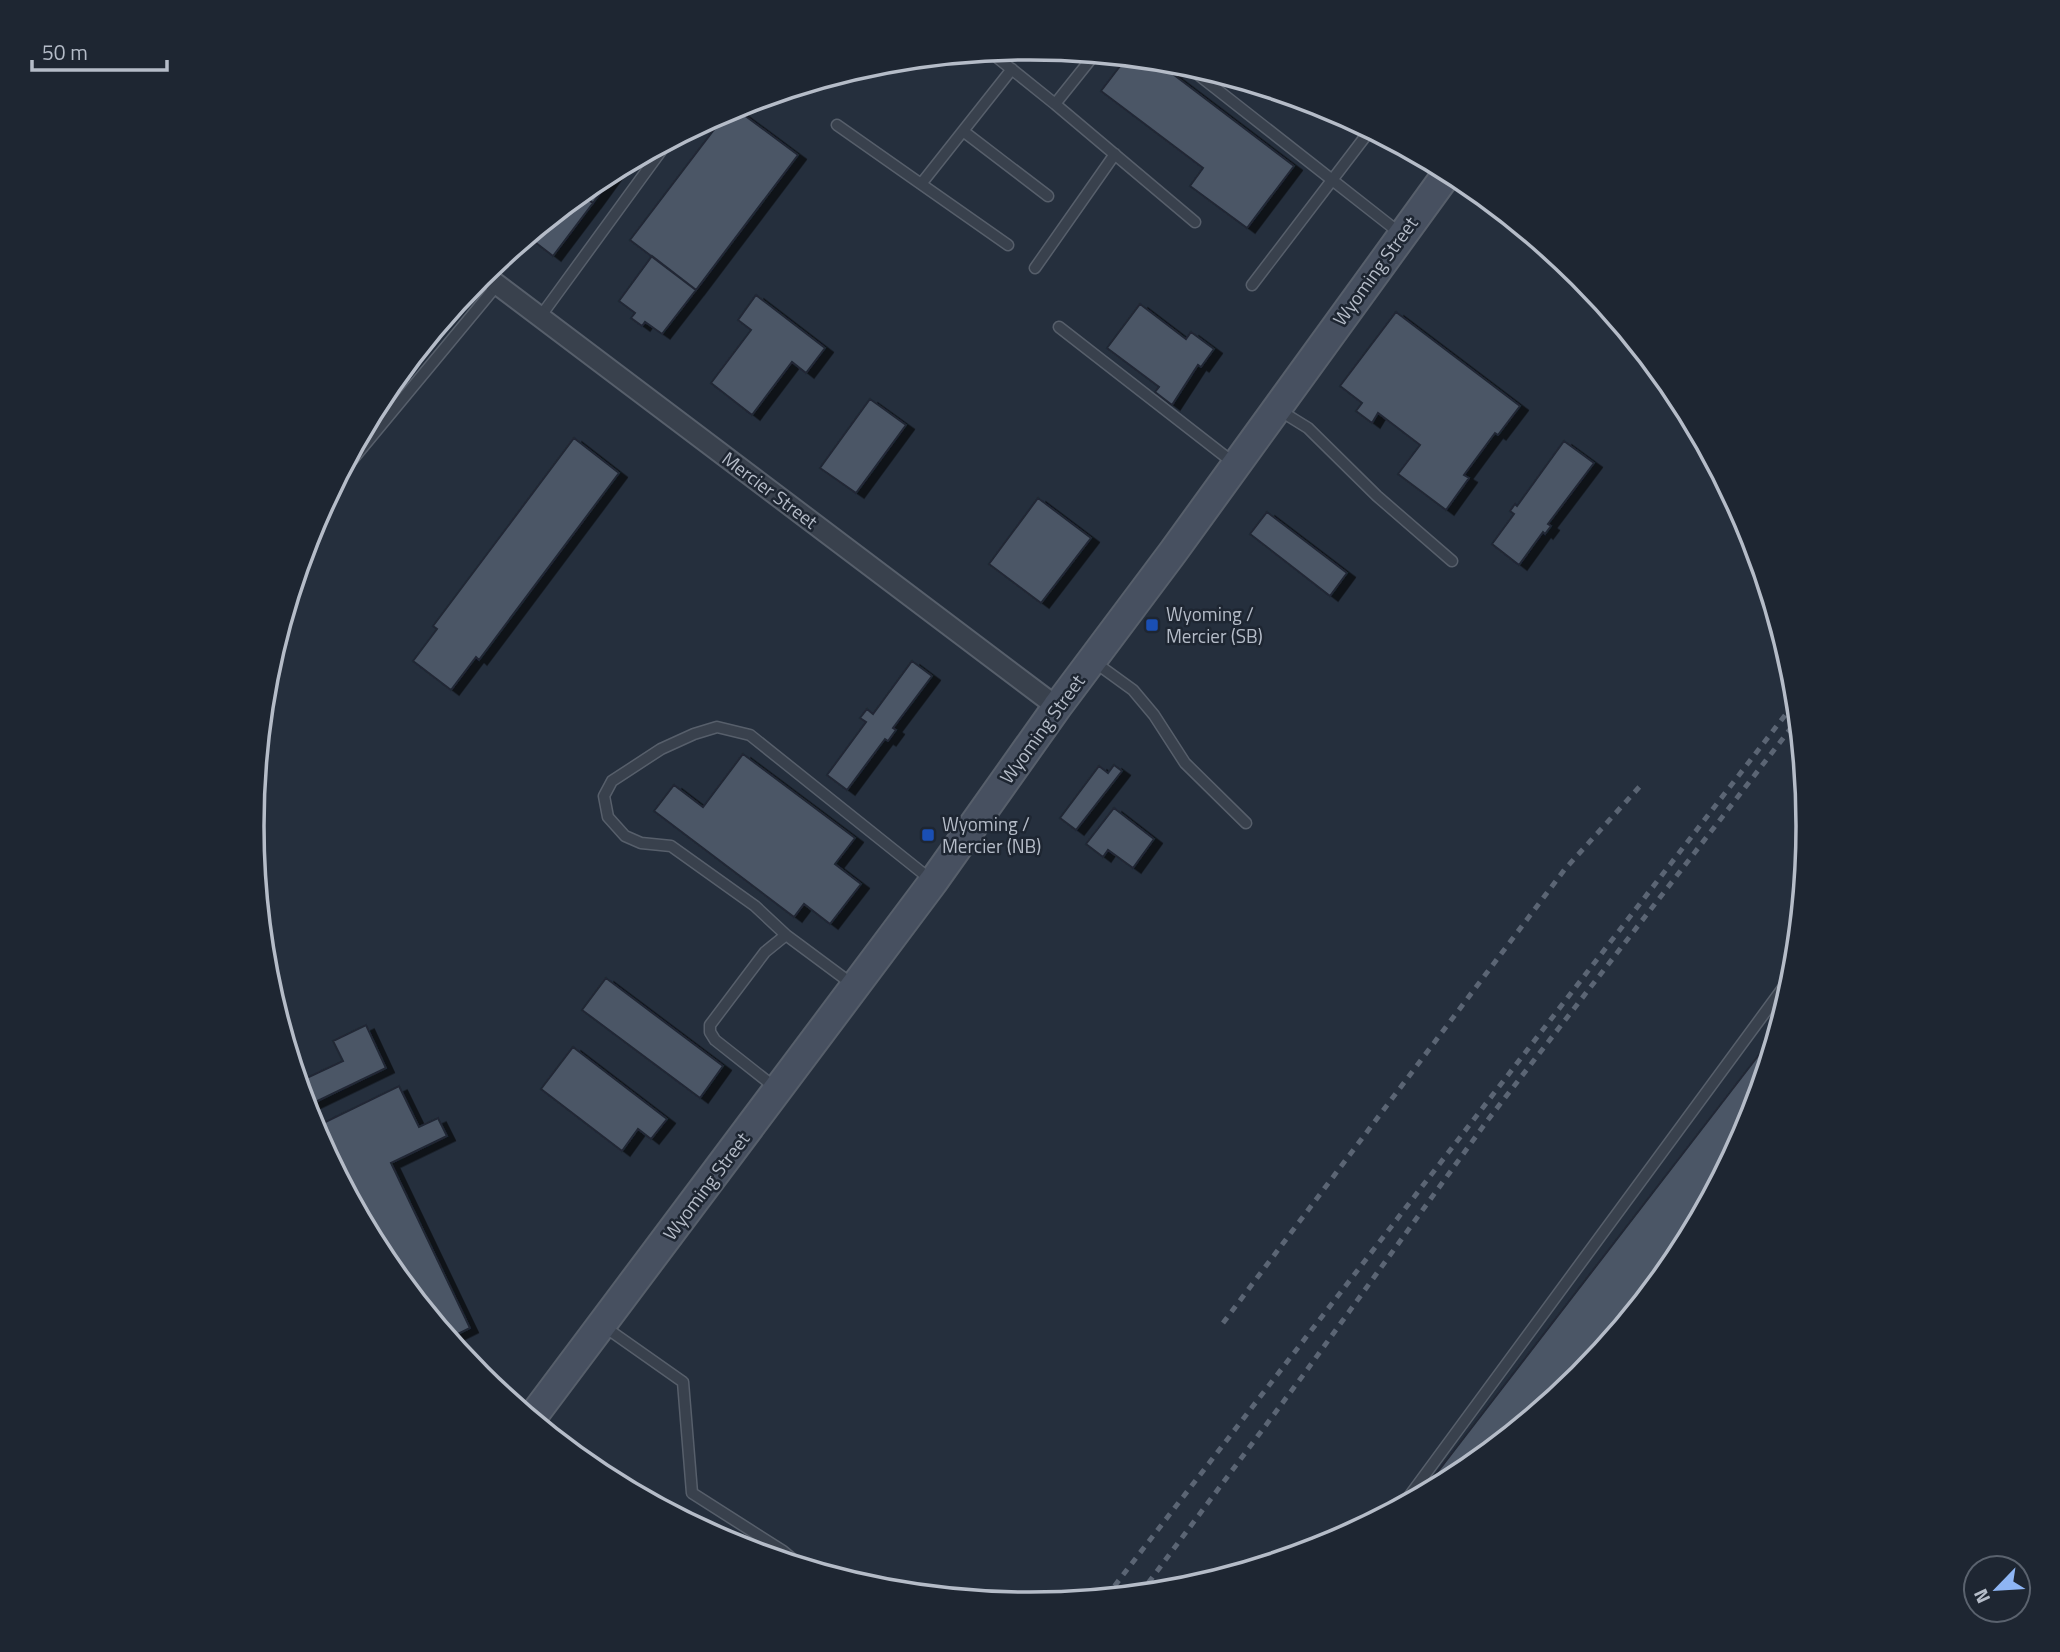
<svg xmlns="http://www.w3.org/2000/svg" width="2060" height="1652" viewBox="0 0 2060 1652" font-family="'Titillium Web',sans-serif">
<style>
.building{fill:#4b5666;stroke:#202834;stroke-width:2;filter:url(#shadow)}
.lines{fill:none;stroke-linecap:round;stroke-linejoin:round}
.lane-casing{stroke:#575f6b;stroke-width:13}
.street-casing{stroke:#575f6b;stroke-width:23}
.secondary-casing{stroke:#575f6b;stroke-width:32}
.lane{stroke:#39414d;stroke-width:10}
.street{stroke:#39414d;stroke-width:19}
.secondary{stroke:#475060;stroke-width:28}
.rail{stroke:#5b6574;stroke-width:5;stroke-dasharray:7 7;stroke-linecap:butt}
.transit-dot{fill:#1a4fb4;stroke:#1e2632;stroke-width:2.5}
.labels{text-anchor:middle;stroke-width:5;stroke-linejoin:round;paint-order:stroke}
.street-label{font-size:19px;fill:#b5bcc8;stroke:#1e2632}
.poi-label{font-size:19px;fill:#b5bcc8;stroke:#1e2632;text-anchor:start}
.rim{fill:none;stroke:#b5bcc8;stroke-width:3.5}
</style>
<defs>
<filter id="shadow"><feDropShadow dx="8" dy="4.5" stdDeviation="0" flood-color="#0009"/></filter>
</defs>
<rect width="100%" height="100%" fill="#252f3d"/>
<path class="building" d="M1127,57L1153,59L1294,166L1247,228L1190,186L1203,168L1101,91Z
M732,106L798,155L696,290L630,240Z
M620,166L593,203L579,193L598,178Z
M579,193L593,203L553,256L527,236Z
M652,256L696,290L662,334L645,322L642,326L631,318L635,313L619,301Z
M756,295L825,348L806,373L792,362L752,415L711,383L751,330L738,320Z
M1140,304L1186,339L1191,332L1214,349L1201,367L1198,365L1172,405L1155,392L1159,387L1107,348Z
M1396,312L1520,406L1498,435L1495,433L1464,475L1469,478L1446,510L1398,474L1420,445L1378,413L1372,423L1356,411L1362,403L1340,386Z
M870,399L906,425L856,493L820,468Z
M574,438L619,473L479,660L476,657L451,690L413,661L437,629L433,626Z
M1564,441L1594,463L1548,524L1551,526L1545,534L1543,532L1519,565L1492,544L1514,514L1510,511L1515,504L1517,506Z
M1038,498L1091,538L1041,603L989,564Z
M1267,512L1347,573L1330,596L1250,534Z
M912,661L932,676L893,728L896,730L888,741L885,739L847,790L827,775L866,722L860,718L867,709L873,714Z
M743,754L855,838L835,864L861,884L830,924L804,904L794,917L654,811L674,785L703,807Z
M1114,765L1122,771L1076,830L1060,818L1099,766L1108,773Z
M1114,808L1154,839L1133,868L1108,850L1103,857L1086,844Z
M606,978L723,1066L700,1098L582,1010Z
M366,1025L386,1068L305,1107L298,1082L343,1061L333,1041Z
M1778,1030L1749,1124L1677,1259L1580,1377L1462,1474L1436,1488L1429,1483Z
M573,1047L667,1119L651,1139L638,1129L622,1151L541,1089Z
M399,1086L419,1127L438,1118L447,1136L391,1163L470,1328L448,1339L382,1258L313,1128Z"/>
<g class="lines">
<g class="lane-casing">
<path id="lane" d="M989,51L1055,104
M1095,54L1055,104L1195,222
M1182,62L1401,234
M837,125L921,184L1012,69
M963,131L1048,196
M921,184L1008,245
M1035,268L1115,154
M1252,285L1371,129
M540,317L669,140
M1059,327L1235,464
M1279,410L1308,428L1377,496L1452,561
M338,477L497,285
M1093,661L1133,690L1154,715L1185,763L1246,823
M786,935L755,906L671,846L641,843L625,836L608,817L604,796L612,781L661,749L694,734L717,727L750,735L930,879
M777,1089L715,1040L710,1032V1025L765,952L786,935L852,984
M602,1325L683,1382L692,1493L783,1551L802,1567
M1402,1506L1794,973"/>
</g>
<g class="street-casing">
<path id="street" d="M482,273L1057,707"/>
</g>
<g class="secondary-casing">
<path id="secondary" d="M531,1419L933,882L1057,707L1173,552L1449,171"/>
</g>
<use href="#lane" class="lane"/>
<use href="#street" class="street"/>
<use href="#secondary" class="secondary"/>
<path class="rail" d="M1223,1323L1565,869L1642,784
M1140,1594L1304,1374L1487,1121L1798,719
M1106,1597L1796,701"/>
</g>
<g class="transit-dot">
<rect x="1145" y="618" width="14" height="14" rx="3.5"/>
<rect x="921" y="828" width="14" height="14" rx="3.5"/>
</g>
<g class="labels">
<g class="street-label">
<text transform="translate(1375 271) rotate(-54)" y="7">Wyoming Street</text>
<text transform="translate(770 490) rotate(37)" y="7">Mercier Street</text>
<text transform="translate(1042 729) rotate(-54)" y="7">Wyoming Street</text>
<text transform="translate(706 1186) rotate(-53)" y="7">Wyoming Street</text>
</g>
<g class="poi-label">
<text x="1166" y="621">Wyoming /<tspan x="1166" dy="22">Mercier (SB)</tspan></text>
<text x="942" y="831">Wyoming /<tspan x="942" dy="22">Mercier (NB)</tspan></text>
</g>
</g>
<path d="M0 0H2060V1652H0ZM264 826a766 766 0 1 1 1532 0a766 766 0 1 1-1532 0Z" fill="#1e2632" fill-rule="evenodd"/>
<path class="rim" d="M264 826a766 766 0 1 1 1532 0a766 766 0 1 1-1532 0Z"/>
<g transform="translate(1997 1589) rotate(245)"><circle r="33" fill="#1e2632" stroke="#5a626e" stroke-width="2"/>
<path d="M0-5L12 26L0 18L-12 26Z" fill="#8eb5f4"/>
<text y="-10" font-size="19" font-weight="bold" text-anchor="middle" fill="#b5bcc8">N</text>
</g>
<path d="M32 60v10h135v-10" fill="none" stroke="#b5bcc8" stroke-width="3.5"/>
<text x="42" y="60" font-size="21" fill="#b5bcc8" stroke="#1e2632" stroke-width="5" paint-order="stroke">50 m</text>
</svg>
